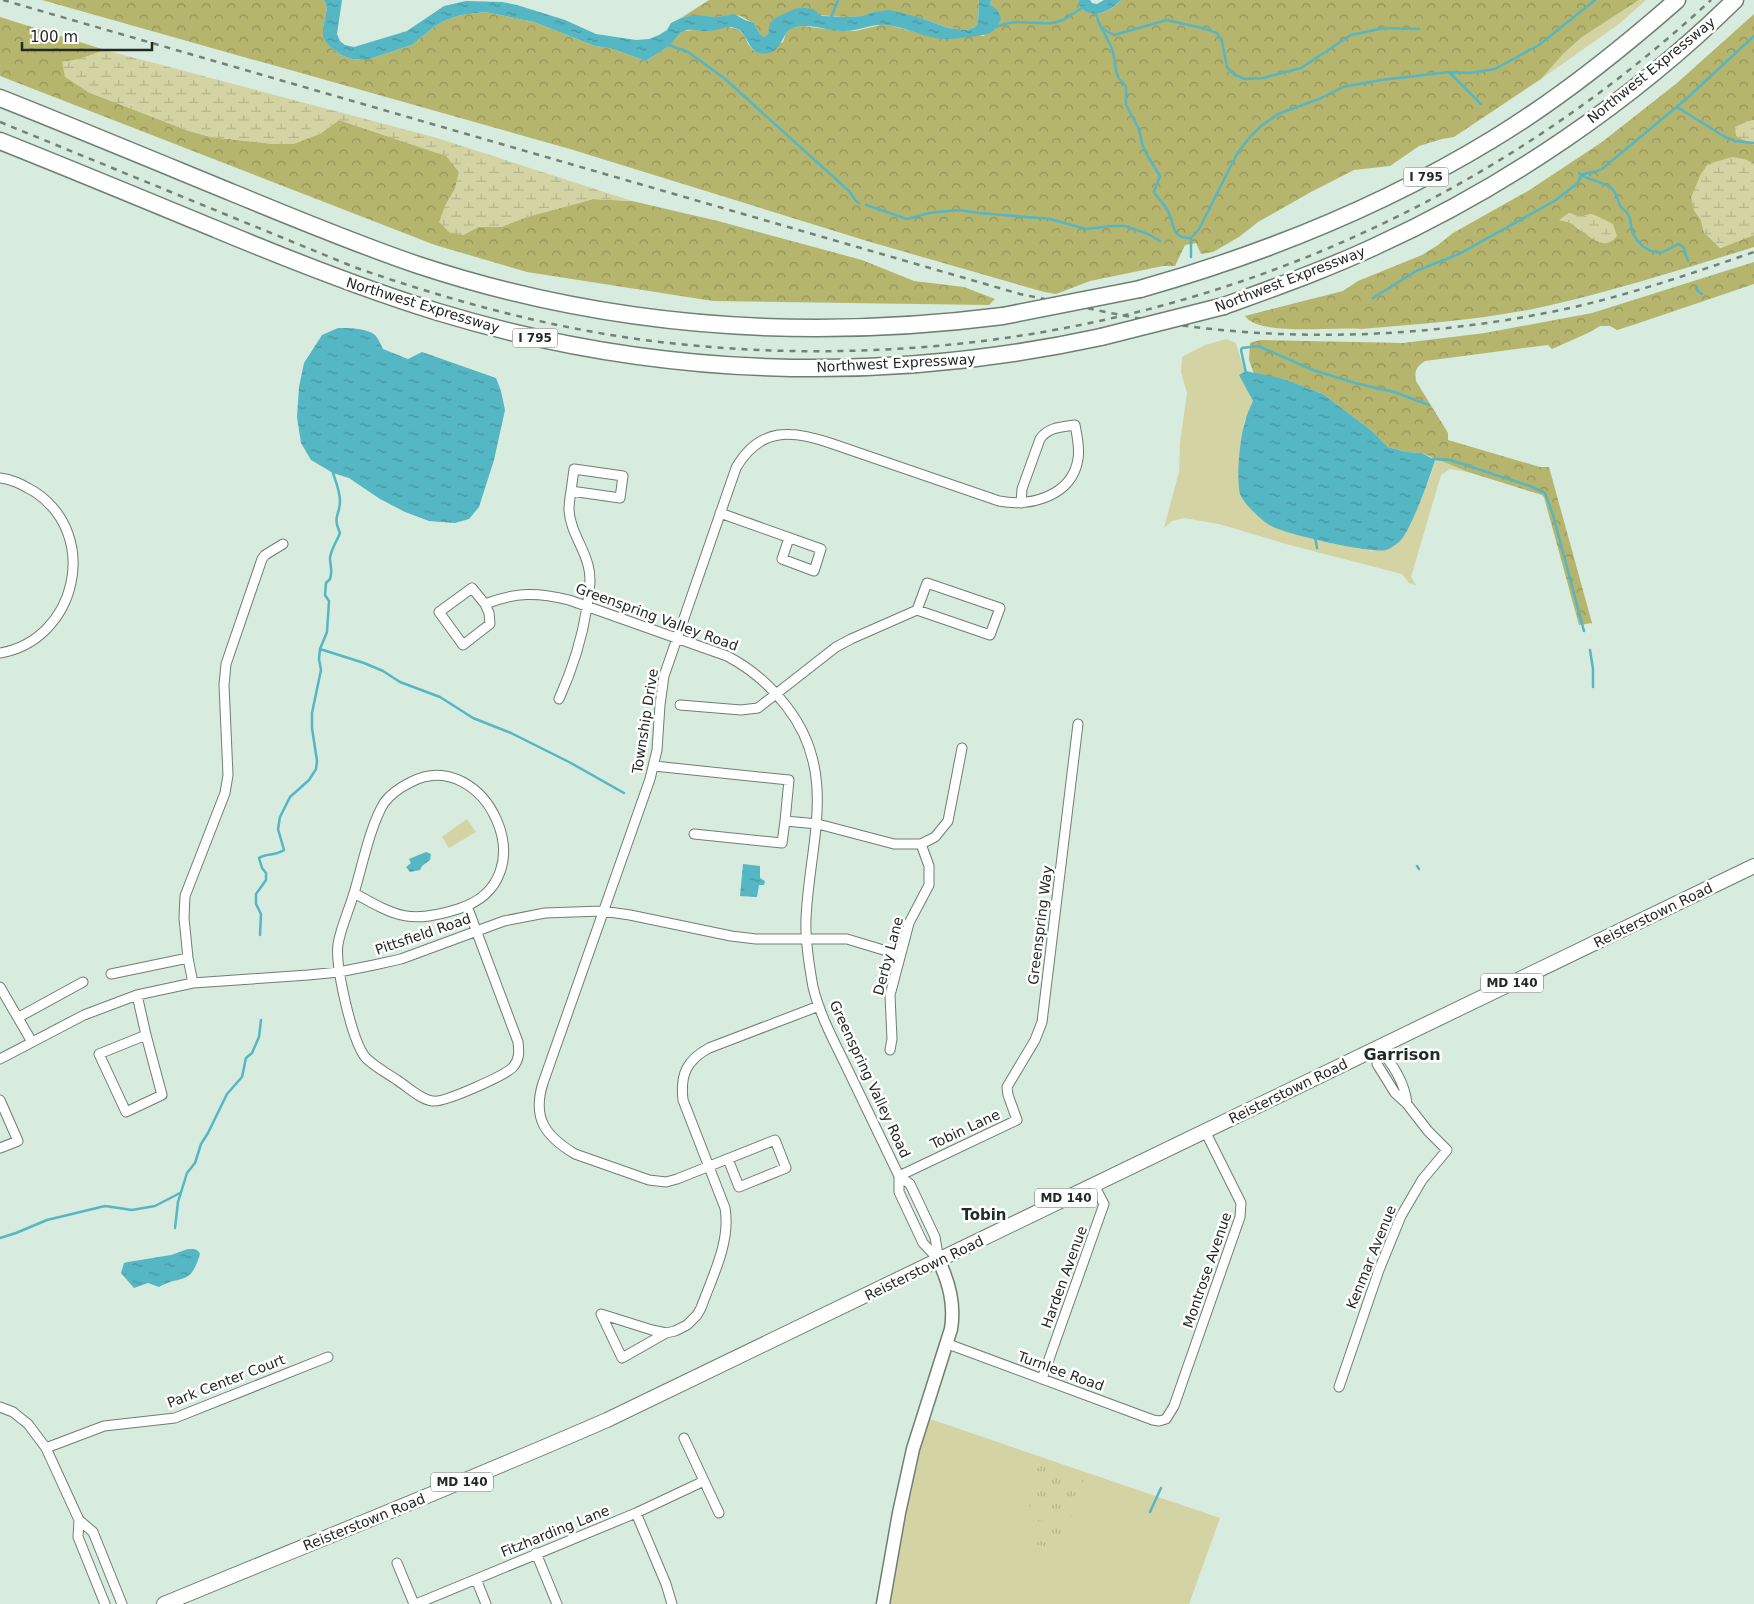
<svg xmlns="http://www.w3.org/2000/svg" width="1754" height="1604" viewBox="0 0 1754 1604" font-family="'DejaVu Sans',sans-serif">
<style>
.green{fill:#d3d3a3}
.forest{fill:url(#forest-crowns);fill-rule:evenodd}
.wetland{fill:url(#wetland-marsh)}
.park{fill:url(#park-tufts)}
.water{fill:url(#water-ripples)}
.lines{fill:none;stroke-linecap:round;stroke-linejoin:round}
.stream{stroke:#55b6c4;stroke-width:2.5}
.street-casing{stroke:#6e7f74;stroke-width:11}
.secondary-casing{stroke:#6e7f74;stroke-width:15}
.primary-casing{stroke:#6e7f74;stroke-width:16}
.highway-casing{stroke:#6e7f74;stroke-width:19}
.street{stroke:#fff;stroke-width:9}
.secondary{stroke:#fff;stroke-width:12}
.primary{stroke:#fff;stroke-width:14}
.highway{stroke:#fff;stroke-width:16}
.rail{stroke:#748178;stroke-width:2.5;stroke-dasharray:6 6;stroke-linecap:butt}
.highway-bridge-casing{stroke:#6e7f74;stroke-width:19;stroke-linecap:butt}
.highway-bridge{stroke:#fff;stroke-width:16}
.labels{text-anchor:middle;stroke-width:5;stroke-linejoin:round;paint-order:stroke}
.shield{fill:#fff;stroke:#656a66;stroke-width:1}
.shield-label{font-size:12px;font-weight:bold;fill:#232a25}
.street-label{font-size:14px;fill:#232a25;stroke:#fff}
.neighbourhood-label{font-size:15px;font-weight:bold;fill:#1f2e25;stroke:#fff}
.quarter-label{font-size:16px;font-weight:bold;fill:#1f2e25;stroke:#fff}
</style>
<defs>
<pattern id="forest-crowns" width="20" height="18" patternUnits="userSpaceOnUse" patternTransform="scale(1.25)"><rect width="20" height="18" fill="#b6b56e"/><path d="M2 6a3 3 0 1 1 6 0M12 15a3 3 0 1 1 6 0" fill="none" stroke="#94935a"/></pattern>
<pattern id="wetland-marsh" width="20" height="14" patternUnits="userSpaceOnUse" patternTransform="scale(1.25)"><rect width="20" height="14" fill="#d3d3a3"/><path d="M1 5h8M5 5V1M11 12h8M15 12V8" fill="none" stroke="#b5b58c"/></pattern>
<pattern id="park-tufts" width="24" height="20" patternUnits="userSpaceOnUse" patternTransform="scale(1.25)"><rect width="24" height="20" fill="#d3d3a3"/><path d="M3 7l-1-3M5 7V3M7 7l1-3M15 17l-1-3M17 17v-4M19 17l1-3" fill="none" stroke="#b5b58c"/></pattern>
<pattern id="water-ripples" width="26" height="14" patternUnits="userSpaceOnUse" patternTransform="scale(1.25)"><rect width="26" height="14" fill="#55b6c4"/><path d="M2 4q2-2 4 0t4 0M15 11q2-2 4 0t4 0" fill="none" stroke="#46949f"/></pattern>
</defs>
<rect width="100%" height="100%" fill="#d7ebde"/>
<path class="green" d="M1639,0H1646L1619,24L1541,79L1564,53L1582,37Z
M1226,339L1236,343L1243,367L1246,371L1240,375L1253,401L1244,422L1239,465L1271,526L1311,538L1372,551L1414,515L1431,475L1435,460L1429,456L1468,472L1450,469L1441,475L1411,577L1416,585L1409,583L1402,574L1286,544L1219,524L1184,518L1172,521L1164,528L1179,472L1180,443L1187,393L1181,372L1182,357L1205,345Z
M467,819L476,832L449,848L442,837Z
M927,1418L1220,1518L1189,1604H888L909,1487Z"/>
<path class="forest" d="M42,0H324L327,8L323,28L330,47L341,55L352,59L366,60L412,45L435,26L446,20L461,15L485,12L534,22L595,46L610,48L646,61L666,48L683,31L694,30L708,31L727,27L738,29L744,35L748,44L753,50L761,53L783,42L786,33L791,28L802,26L841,31H855L885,24L926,35L984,36L994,8L990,4L991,0H1079L1078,3C1088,22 1110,13 1121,0H1639L1582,37L1564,53L1541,79L1454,137L1442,139L1419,146L1390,166L1354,170L1311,192L1258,222L1239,237L1213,252L1201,254L1196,243L1185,245L1175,266H1163L1090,281L1056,294L1044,292L867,241L570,149Z
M709,0H979L978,23L975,27L967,30L948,28L921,18L874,12L862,16L846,17L787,13C776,17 771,24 768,36L764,37L760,34L754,23C748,21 745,18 740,16C732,13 724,17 717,17C704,16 694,15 681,18Z
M1754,14V120L1746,122L1754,145V164L1744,159L1694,210L1701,220L1704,232L1720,248L1754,235V247C1683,269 1614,291 1542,307C1482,320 1421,324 1361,329C1336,326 1259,337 1245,316L1343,291L1358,281L1422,255L1438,245L1453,233L1528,191L1602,142L1677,83ZM1569,213L1580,217L1591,214L1581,231L1571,223L1560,220Z
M0,17L105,50L80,59L62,62L88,92L189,131L211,137L274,144L320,134L339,120L447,156L459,172L455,189L445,206L463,235L478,227L502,226L527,217L593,199L632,201L718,221L862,260L914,281L964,287L995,299L989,305L713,301L527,272L435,245L0,76Z
M1754,262V284L1633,325L1617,330L1610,326H1600L1588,333L1552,349L1548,345L1425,361C1417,366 1414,371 1416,381L1448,433V440L1540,467H1549L1592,623L1579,625L1544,497L1542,495L1468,472L1422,453L1406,452L1388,447L1372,431L1323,394L1284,379L1254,374L1249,360L1250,343L1260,340L1403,343L1485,333L1592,313Z"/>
<path class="wetland" d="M105,50L437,138L632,201L593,199L527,217L502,227H478L463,235L450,233L439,222L445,206L455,189L459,172L446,156L339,120L320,134L294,144H274L211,137L189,131L88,92L65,77L62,62L80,59Z
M1754,120V145L1736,136L1735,127L1746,122Z
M1732,157L1744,159L1754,164V235L1721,248L1704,232L1701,220L1694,210L1691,197L1701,174L1708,164Z
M1569,213L1580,217L1592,214L1597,216L1613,224L1617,236C1602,256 1584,229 1570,223C1567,221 1562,221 1559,220Z"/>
<path class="park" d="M1042,1466L1081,1474L1084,1479L1076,1515L1071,1517L1032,1510L1029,1505L1036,1469Z
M1038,1520L1064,1525L1060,1549L1033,1544Z"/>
<path class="water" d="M324,0H342L337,34L340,41L345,45L354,47L407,31L444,6L466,1L502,2L517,5L565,20L596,34L636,40L649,39L659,35L667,30L671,23L681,18L694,15L718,17L734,14L745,20L754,23L760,34L764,37L768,35L770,23L777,17L797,8H806L813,9L822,16L846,17L862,16L874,12L890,10L921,18L948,28L967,30L975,27L978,23L979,0H991L990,4L998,11L1001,18C995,36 985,35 969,37C961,38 953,39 946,39C926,39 906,27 887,25C872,23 857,32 842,31C826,31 809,22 793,28C781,32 783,51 768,53C748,57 749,35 738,29C728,24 718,31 708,31C700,32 689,27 682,32C676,37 672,44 666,48C659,53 653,56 646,61L610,48L595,46L534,22L485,12L461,15L446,20L435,26L412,45L366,60L352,59L341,55L330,47L323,37V28L327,8Z
M1079,0H1090L1092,3L1097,4L1104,0H1121C1109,13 1088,22 1078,3Z
M338,328C348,328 367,328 375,335C378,338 381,345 383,349L408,359L422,352L496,378L501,391L505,410L494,460L479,507L469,519L455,523L429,521L405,512L380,499L349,478L333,473L311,460L301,443L297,417L299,387L304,363L322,335Z
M1246,371L1284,379L1323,394L1372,431L1388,447L1406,452L1422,453L1435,460C1431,475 1410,533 1399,542C1395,545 1390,549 1386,550C1371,554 1286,534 1271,526C1263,522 1243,503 1240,494C1236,478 1240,437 1245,422C1246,415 1250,408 1253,401L1239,375Z
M426,852L431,854L430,860L422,866L420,870L410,872L406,867L411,863L409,859Z
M743,864L760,866V878L765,881L764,885H759L757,897L740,896Z
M188,1249C194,1249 197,1248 200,1254C190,1287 182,1274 159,1287L148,1283L134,1288L121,1273L124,1263L128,1262L171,1255Z"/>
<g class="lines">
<path class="stream" d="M1096,12C1097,27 1110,38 1113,53C1116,62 1114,72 1120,80C1121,81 1125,85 1126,86V105L1139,129L1142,144L1147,155L1160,176L1154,192C1157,198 1163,202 1166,208C1175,220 1169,239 1191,238L1199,229L1238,152L1250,137L1261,126L1278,114L1319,99L1343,87L1381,80L1449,72L1470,73L1495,69L1539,45L1595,0
M830,20L838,0
M997,27C1013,18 1034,25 1052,23C1064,22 1074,13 1083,7
M1103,29L1114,35L1167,20L1206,29L1217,33L1222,42L1227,67L1235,75L1245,79L1263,78L1301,68L1351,35L1384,28L1419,29
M669,45L688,52L724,78L850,192L855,200L859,203
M1449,72L1481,104
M1677,107L1725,137L1735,141L1754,143
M1579,173C1589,182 1604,180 1613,190C1618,195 1617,202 1621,207C1624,211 1627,211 1629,216C1631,221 1631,226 1632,231C1637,243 1648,254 1662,252C1667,251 1672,246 1679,244L1684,248L1688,261
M1581,175C1588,172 1594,173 1602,169L1685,100L1754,36
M866,205L907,219L929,213L959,210L979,213L1050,219L1086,229L1112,226H1125L1148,234L1160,241
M1191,257V239
M1696,287L1697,290L1702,294
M1373,298L1416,271L1459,254L1556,200L1578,183L1581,175
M1246,373L1241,350L1242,348L1258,346L1313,370L1355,383L1394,392L1429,405
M1433,459L1450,460L1530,486L1545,493L1553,515L1584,631
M1315,537L1317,548
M320,649L364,663L383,671L400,682L440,697L473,718L511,733L569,762L624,793
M1590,650L1593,669V687
M1417,866L1419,869
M260,935L261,914L256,904V894L266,880V873L262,868L259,858C266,853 276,856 284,850L278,829L280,817L290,797L309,780L316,769L317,761L312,728V713L321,670L319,659L320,649L327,632L329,601L325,595L326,583L330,579C333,570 330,566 330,558C331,549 337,541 340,533C332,515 340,516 340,501C340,492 336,482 333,473
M175,1228L178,1202L187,1173L195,1163L201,1144L208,1133L227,1094L242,1077L246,1058L252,1053L259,1037L261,1020
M0,1238L16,1233L47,1220L105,1206L132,1210L155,1206L180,1193
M1150,1512L1161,1488"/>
<g class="street-casing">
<path id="street" d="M0,478C13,479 24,486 35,492C101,536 76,640 0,653
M720,513L821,549L814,571L782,559L789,538
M485,604L472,588L439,612L463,645L490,624L489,613L485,604C516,592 537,592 569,600L727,656C752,669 771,686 787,707C839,774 809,844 806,919C805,941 809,965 813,987C820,1016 835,1043 848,1070C865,1105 882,1141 899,1176L910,1184L935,1237L939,1261
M559,699C573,668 582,639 587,607C589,592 592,579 588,565C583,546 570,530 569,510C569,504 570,497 571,491L620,498L623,476L574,469L571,491
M680,705L741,710L758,708L836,647L851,639L917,610L990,635L1000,608L927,583L917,610
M654,766L789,780L785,821L818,824L894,844H921L935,837L948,821L962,748
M694,834L782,843L785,821
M354,893C362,867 370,826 384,803C391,793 401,787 411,782C484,744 551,880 458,909C410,924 397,917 354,893C349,910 341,927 338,944C335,966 352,1042 366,1058C375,1067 387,1073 397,1080C408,1087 421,1100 433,1101C444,1103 506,1075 513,1067C520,1059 519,1051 518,1042L467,906
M111,974L188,958
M193,983L188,958L184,918L185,896L225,793L228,775L224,685L226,664L262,559L265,555L283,544
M0,987L32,1042
M137,995L146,1035L99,1054L126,1112L162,1095L146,1035
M19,1017L83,982
M1379,1047C1392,1064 1405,1082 1407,1104
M890,1050L892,1039L890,995L909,923L929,885V866L921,844
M0,1059L84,1015L137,995L193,983L308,975L339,972L374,965L401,959L504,921L545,913L602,911L630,915L731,936L756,939H847L900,955
M0,1100L18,1141L0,1148
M728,1159L739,1187L786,1168L775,1140L677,1179L666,1182L649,1180L575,1154C545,1136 532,1118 543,1083L650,779L657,750L660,705L664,676L736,468C760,426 793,430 833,444L999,501C1031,507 1072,496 1078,459C1080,447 1077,436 1075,425C1062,427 1048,427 1040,439L1022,489L1021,503
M899,1176L1017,1120L1008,1095L1007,1087L1035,1040L1042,1022L1078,724
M899,1176V1192L923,1243L938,1259
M666,1333L652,1330L601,1314L622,1358L666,1333L675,1331L687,1325L697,1315L701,1308C712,1277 731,1242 725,1208L683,1100C680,1074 687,1060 709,1048L819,1006
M948,1344L1153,1420L1159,1421L1166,1419L1174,1406L1240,1217L1241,1203L1205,1131
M1042,1379L1104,1204L1094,1185
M1339,1387L1379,1270L1401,1216L1422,1180L1447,1150L1428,1131L1407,1104L1395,1093L1377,1064L1379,1047
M0,1407L13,1412L28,1424L46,1448L79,1520L93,1532L122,1604
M684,1438L719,1513
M46,1448L104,1426L175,1418L328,1357
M636,1513L666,1584L672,1604
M79,1520L78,1537L105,1604
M536,1553L557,1604
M397,1563L414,1604
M476,1579L486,1604
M416,1604L636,1513L704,1481"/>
</g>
<g class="secondary-casing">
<path id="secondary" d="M883,1604L899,1513L913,1449L951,1329C955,1304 949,1283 939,1261"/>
</g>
<g class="primary-casing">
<path id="primary" d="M164,1604C311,1543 460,1484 607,1420L1754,866"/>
</g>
<g class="highway-casing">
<path id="highway" d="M0,98C78,129 155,161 233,193C294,218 356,244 418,265C608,328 806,341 1003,316
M0,141C73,170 145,200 218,230C290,260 363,289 438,312C655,378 880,385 1101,337
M1140,289C1264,254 1383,206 1493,139C1559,99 1619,51 1677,0
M1224,306C1276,287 1327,269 1376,246C1507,186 1632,101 1735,0"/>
</g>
<use href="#street" class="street"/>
<use href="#secondary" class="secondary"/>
<use href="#primary" class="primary"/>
<use href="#highway" class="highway"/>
<path class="rail" d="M3,0L1020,294C1079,306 1141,321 1202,328C1324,342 1450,334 1570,308C1632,294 1693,273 1754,252
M0,122L354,267C451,301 550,328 652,341C1041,389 1423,267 1711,0"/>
<g class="highway-bridge-casing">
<path id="highway-bridge" d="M1003,316L1140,289
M1101,337L1224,306"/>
</g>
<use href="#highway-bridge" class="highway-bridge"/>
</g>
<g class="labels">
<g class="shield">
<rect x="1403.5" y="167.5" width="45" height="19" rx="4"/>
<rect x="512.5" y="328.5" width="45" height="19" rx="4"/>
<rect x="1481" y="973.5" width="62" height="19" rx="4"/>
<rect x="1035" y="1188.5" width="62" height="19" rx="4"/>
<rect x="431" y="1472.5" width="62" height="19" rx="4"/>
</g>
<g class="shield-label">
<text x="1426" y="181">I 795</text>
<text x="535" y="342">I 795</text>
<text x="1512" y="987">MD 140</text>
<text x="1066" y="1202">MD 140</text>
<text x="462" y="1486">MD 140</text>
</g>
<g class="street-label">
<text transform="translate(1651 70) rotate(-39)" y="5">Northwest Expressway</text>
<text transform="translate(1290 279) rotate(-21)" y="5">Northwest Expressway</text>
<text transform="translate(423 305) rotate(17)" y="5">Northwest Expressway</text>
<text transform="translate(896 363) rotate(-3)" y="5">Northwest Expressway</text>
<text transform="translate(657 617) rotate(20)" y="5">Greenspring Valley Road</text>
<text transform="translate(645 721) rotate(-81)" y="5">Township Drive</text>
<text transform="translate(1653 915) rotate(-26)" y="5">Reisterstown Road</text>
<text transform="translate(1040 925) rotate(-83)" y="5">Greenspring Way</text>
<text transform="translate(423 934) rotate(-19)" y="5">Pittsfield Road</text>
<text transform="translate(888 956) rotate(-75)" y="5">Derby Lane</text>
<text transform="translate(870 1079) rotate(65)" y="5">Greenspring Valley Road</text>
<text transform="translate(1288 1091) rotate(-26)" y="5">Reisterstown Road</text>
<text transform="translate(965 1129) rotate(-25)" y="5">Tobin Lane</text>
<text transform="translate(1371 1257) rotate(-68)" y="5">Kenmar Avenue</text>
<text transform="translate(924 1268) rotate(-26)" y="5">Reisterstown Road</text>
<text transform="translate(1207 1270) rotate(-71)" y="5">Montrose Avenue</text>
<text transform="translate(1064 1277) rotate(-70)" y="5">Harden Avenue</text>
<text transform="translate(1061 1371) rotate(20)" y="5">Turnlee Road</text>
<text transform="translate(226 1381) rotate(-21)" y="5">Park Center Court</text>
<text transform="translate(364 1522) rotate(-22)" y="5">Reisterstown Road</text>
<text transform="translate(555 1531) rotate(-22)" y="5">Fitzharding Lane</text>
</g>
<g class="neighbourhood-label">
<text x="984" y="1220">Tobin</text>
</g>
<g class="quarter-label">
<text x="1402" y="1060">Garrison</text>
</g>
</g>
<path d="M22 42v8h130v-8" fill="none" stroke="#232a25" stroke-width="2.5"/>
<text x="30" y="42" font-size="15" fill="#232a25" stroke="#ffffff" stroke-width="4" paint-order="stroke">100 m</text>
</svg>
